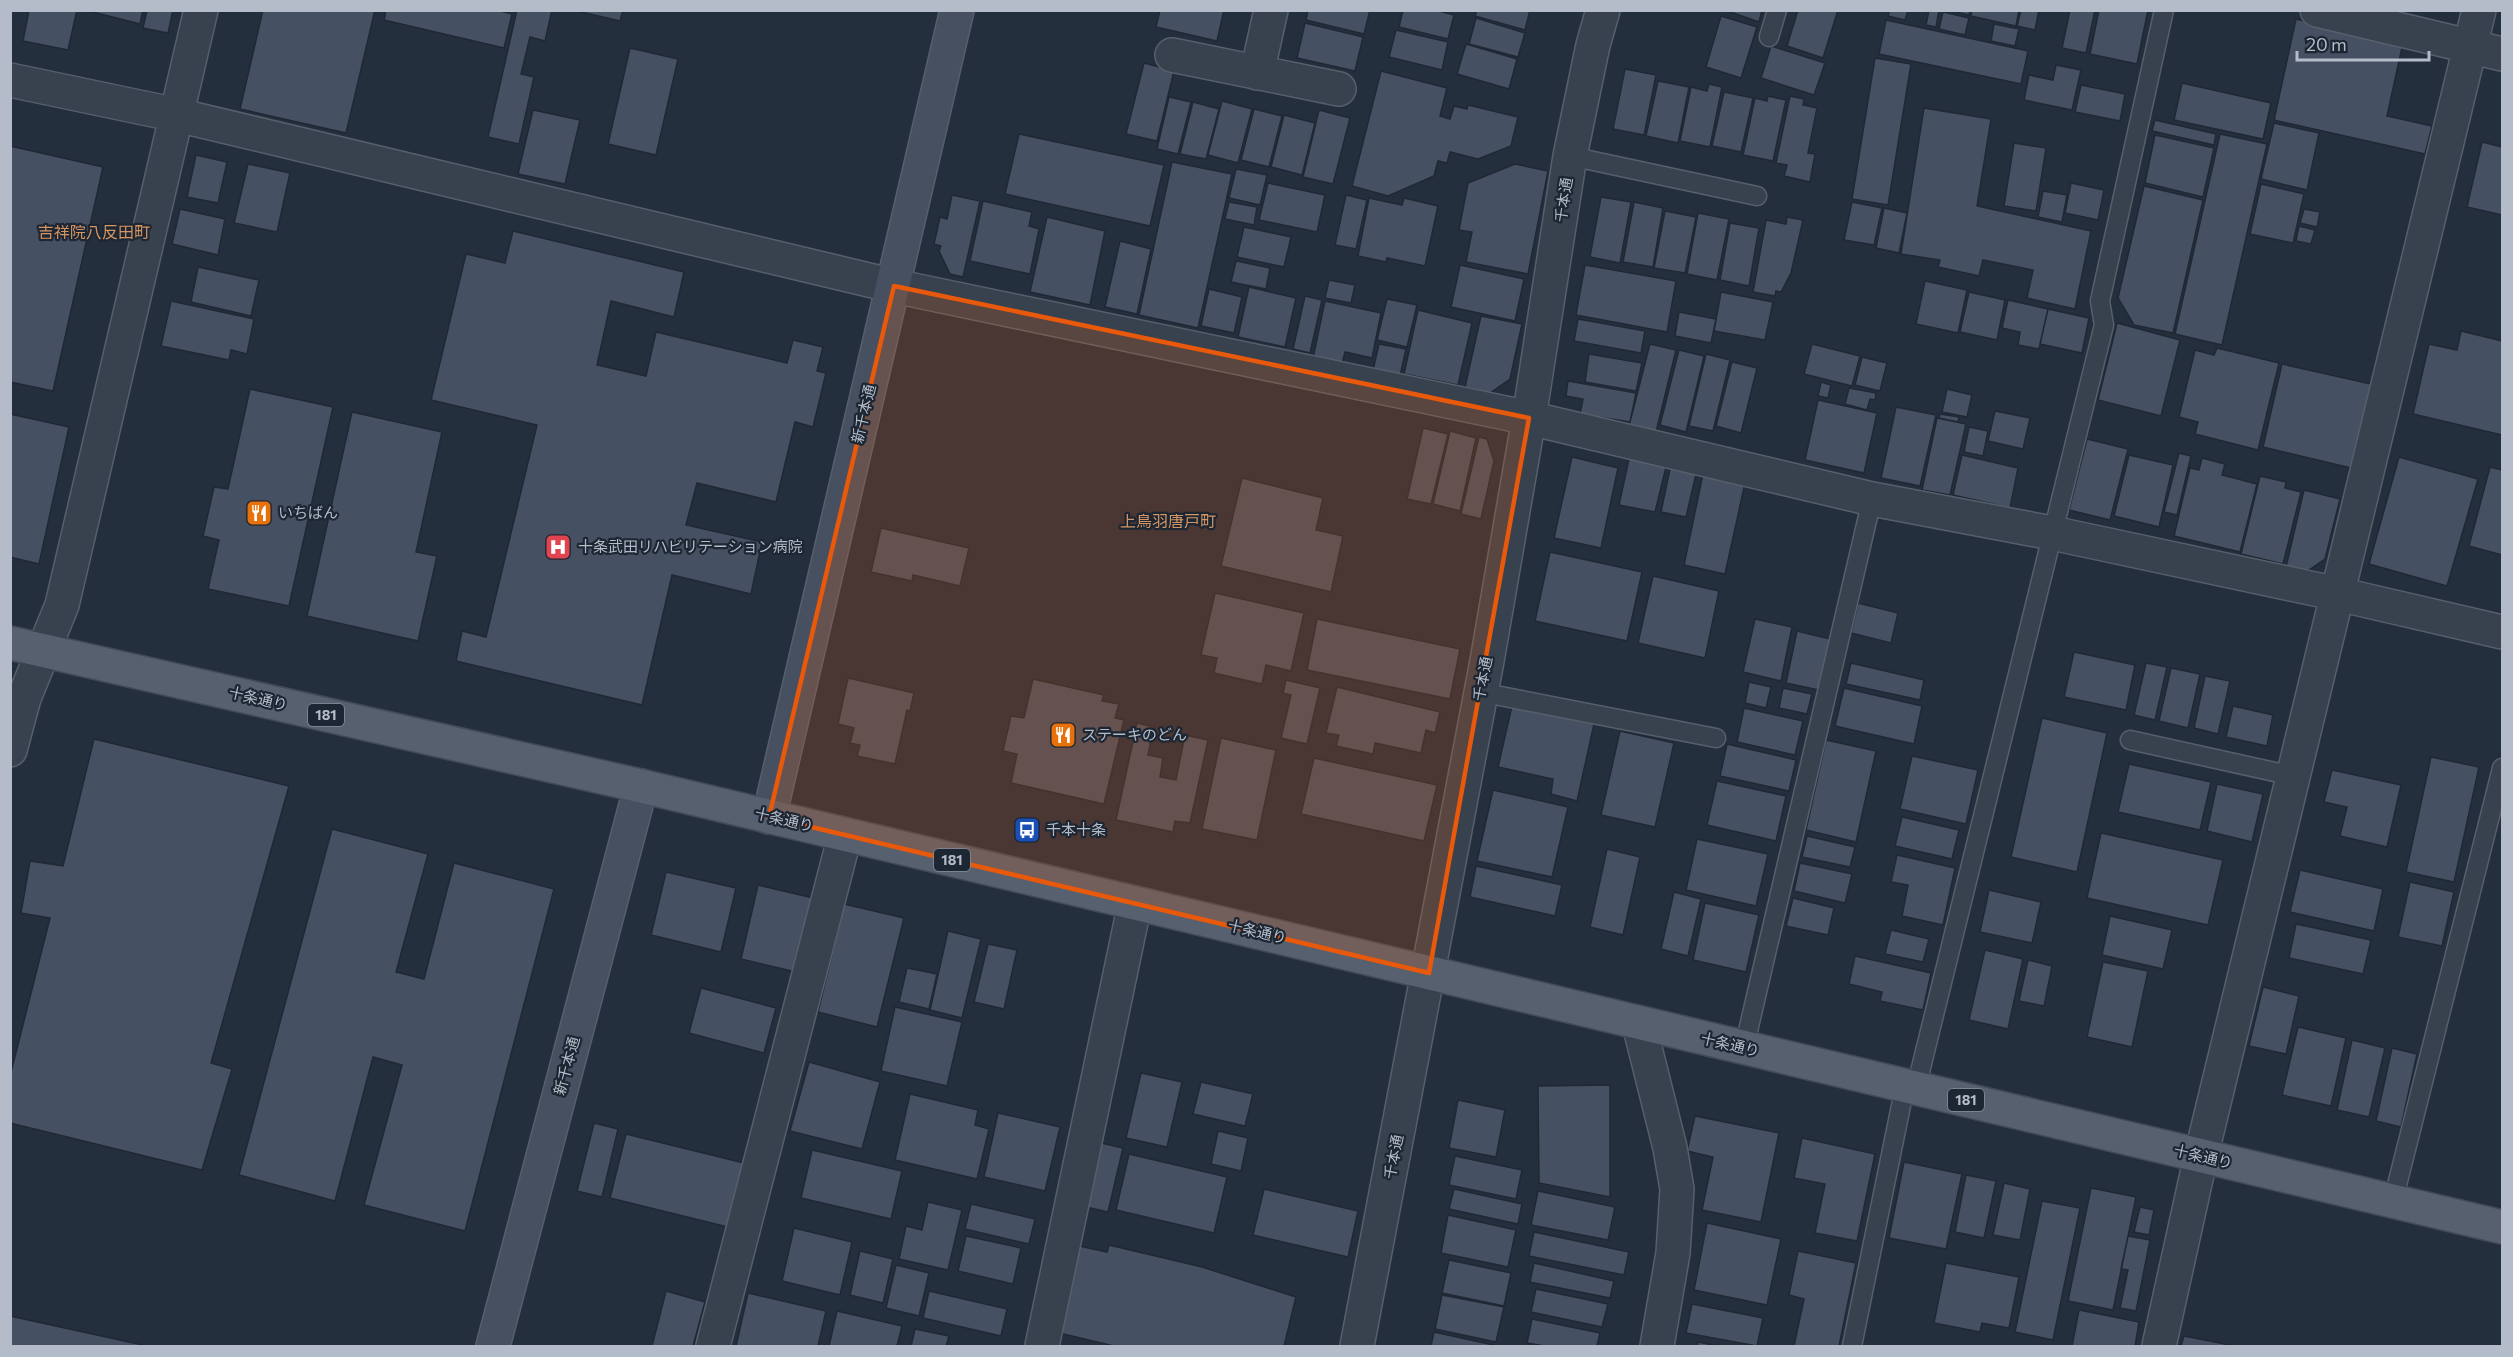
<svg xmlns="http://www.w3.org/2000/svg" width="2513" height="1357" viewBox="0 0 2513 1357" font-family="Commissioner,'Noto Sans JP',sans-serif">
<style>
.building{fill:#455162;stroke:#1f2835;stroke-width:1.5}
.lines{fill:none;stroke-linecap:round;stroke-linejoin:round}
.lane-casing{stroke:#565f6c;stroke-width:21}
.street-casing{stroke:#565f6c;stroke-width:36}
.secondary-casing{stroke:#565f6c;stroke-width:36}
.primary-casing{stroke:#414a57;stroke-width:36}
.lane{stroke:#38414e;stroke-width:18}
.street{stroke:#38414e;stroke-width:33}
.secondary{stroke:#465061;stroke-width:33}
.primary{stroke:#56606e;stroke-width:33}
.marked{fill:#e8590c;fill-opacity:0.2;stroke:#e8590c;stroke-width:4.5;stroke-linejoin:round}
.labels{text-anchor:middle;stroke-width:4.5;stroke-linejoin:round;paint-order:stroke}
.shield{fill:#1d2633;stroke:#878f9c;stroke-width:1.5}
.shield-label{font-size:14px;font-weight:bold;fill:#b4bcc9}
.street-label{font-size:15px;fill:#b4bcc9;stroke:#1d2633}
.poi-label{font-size:15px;fill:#b4bcc9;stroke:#1d2633;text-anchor:start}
.neighbourhood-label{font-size:16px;fill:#d59563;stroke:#1d2633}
</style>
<rect width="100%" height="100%" fill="#242f3e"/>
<path class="building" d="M29,10H77L68,50L23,41Z
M85,10H143L140,24Z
M147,10H173L168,33L143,28Z
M263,10H375L346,133L240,109Z
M386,10H496L512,14L504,48L384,20Z
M517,10H552L545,41L530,37L521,74L534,77L519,144L488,137Z
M573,10H623L620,21Z
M1160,10H1224L1217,41L1156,27Z
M1308,10H1370L1364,34L1306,20Z
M1403,10H1435L1454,15L1448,39L1399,27Z
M1477,10H1530L1525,30L1475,16Z
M1725,10H1762L1759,22Z
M1798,10H1838L1823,58L1787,46Z
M1890,10H1908L1905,20L1888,16Z
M1929,10H1939L1936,27L1926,25Z
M1947,10H1970L1969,15Z
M1972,10H2019L2016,26L1971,16Z
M2021,10H2039L2035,30L2017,26Z
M2070,10H2095L2086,53L2062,48Z
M2099,10H2148L2137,64L2090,54Z
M1943,12L1969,18L1965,35L1939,29Z
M1721,16L1757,27L1741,78L1706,67Z
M1476,18L1525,33L1518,57L1469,44Z
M2296,19L2403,43L2387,116L2432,126L2425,154L2274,120Z
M1886,20L2028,51L2021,84L1879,54Z
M1305,23L1363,37L1355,71L1297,58Z
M1994,24L2019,29L2015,46L1991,41Z
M1396,30L1448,42L1442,70L1389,57Z
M1466,44L1517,59L1509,89L1457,74Z
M1771,46L1825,63L1814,95L1761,78Z
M630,48L678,59L656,155L608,144Z
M1875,58L1911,64L1888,205L1852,199Z
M1144,63L1174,71L1157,141L1126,134Z
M2056,65L2081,70L2072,110L2024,100L2029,75L2053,80Z
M1625,69L1656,75L1644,135L1613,129Z
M1381,71L1447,88L1440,116L1450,119L1454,106L1467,109L1468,105L1518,117L1511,146L1478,159L1450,152L1447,163L1438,161L1434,176L1388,196L1352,186Z
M1658,81L1689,87L1678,143L1646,136Z
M2182,83L2271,103L2263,139L2174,120Z
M1709,84L1722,87L1710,147L1680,141L1691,87L1707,91Z
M2081,85L2125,94L2120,121L2075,112Z
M1724,92L1753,98L1741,152L1712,146Z
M1768,96L1786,100L1773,161L1743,155L1755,98L1767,101Z
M1790,96L1804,99L1803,105L1817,108L1808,153L1815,154L1810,182L1784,176L1787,165L1776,163Z
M1169,97L1191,102L1178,154L1157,149Z
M1222,101L1252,109L1238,163L1208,155Z
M1193,102L1219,109L1206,159L1180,154Z
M1924,108L1991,119L1977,206L2091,231L2075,309L2027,298L2033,270L1983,260L1979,276L1938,267L1940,260L1901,254Z
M1254,109L1282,116L1269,167L1241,160Z
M533,110L580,120L565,184L518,174Z
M1319,110L1350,118L1333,184L1303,177Z
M1284,115L1315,123L1302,175L1271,167Z
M2155,120L2216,134L2214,145L2152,131Z
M2274,123L2319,133L2307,190L2261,179Z
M1019,134L1164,165L1150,226L1005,194Z
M2220,134L2267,144L2222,345L2175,334Z
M2155,135L2214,148L2203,197L2145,183Z
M2482,142L2502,147V215L2467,207Z
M2014,143L2046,148L2036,211L2004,206Z
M10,146L103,167L53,391L10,382Z
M196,155L227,162L218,203L187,197Z
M1172,162L1232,174L1198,328L1139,315Z
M248,164L290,173L277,232L234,223Z
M1515,164L1548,171L1528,274L1466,262L1472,232L1459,230L1468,183Z
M1236,169L1267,175L1260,205L1229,198Z
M1268,183L1325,195L1317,232L1259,220Z
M2071,183L2104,190L2098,220L2065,213Z
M2261,184L2304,194L2293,243L2250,234Z
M2144,186L2203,200L2173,333L2134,325L2118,298Z
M2043,191L2067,195L2062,222L2038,217Z
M952,195L980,201L963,277L950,274L939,251L941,246L934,244L940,217L947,219Z
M1346,195L1367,200L1356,249L1335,245Z
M1601,197L1631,202L1620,263L1590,257Z
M1369,198L1402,205L1404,198L1438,206L1425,266L1387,258L1386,262L1358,256Z
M983,201L1032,212L1029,226L1039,229L1030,274L970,261Z
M1229,202L1257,207L1254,225L1225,219Z
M1634,202L1663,208L1653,267L1623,262Z
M1852,202L1882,208L1874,245L1844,240Z
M1884,208L1907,213L1899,253L1876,248Z
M180,209L225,219L218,255L172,244Z
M2304,209L2320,212L2317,227L2300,223Z
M1665,211L1696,217L1685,273L1654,268Z
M1698,213L1729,219L1717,280L1687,274Z
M1047,217L1105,231L1090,305L1030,292Z
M1787,217L1803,220L1791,273L1781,292L1776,291L1775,296L1753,292L1766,220L1786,224Z
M1730,223L1759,228L1749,286L1720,280Z
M2299,226L2315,230L2311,244L2296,241Z
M1244,227L1291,237L1284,267L1237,257Z
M513,231L684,272L674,317L611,301L597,365L646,376L656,332L787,363L793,340L823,347L817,371L826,373L813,427L795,422L776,502L697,483L686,525L762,542L751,594L672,575L642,705L456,661L462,631L486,637L537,425L431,400L466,254L505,263Z
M1120,241L1151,249L1137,314L1105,307Z
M1236,261L1270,268L1266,289L1231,282Z
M1460,265L1524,279L1515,321L1451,307Z
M1585,265L1676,281L1667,332L1576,315Z
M198,267L259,280L251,316L191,302Z
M1329,280L1355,285L1351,303L1325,298Z
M1925,281L1967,290L1958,333L1916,324Z
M1249,287L1296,298L1285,347L1238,337Z
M1209,289L1242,297L1234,333L1201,326Z
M1721,292L1773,302L1765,340L1714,331Z
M1969,292L2005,300L1997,340L1960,332Z
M1305,296L1322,300L1310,353L1293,349Z
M1387,299L1417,305L1407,347L1377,340Z
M2008,300L2048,309L2039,349L2018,345L2020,332L2002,328Z
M171,301L254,319L247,354L231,350L229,360L161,346Z
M1325,301L1381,313L1372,358L1345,352L1342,364L1313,358Z
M2048,309L2089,318L2082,353L2040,344Z
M1418,310L1472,323L1458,385L1404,374Z
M1679,312L1716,319L1711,343L1675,336Z
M1481,316L1522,324L1510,379L1490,393L1465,387Z
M1578,319L1645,331L1641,353L1574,341Z
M2117,323L2180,340L2161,416L2098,400Z
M2461,331L2502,341V435L2413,414L2429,344L2457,350Z
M1379,344L1406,349L1400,376L1373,370Z
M1650,344L1676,350L1656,432L1629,426Z
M1812,344L1860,356L1852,386L1804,374Z
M2217,348L2279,363L2258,450L2195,434L2198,422L2179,417L2195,350L2214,355Z
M1679,350L1704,356L1686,432L1660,425Z
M1589,354L1642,363L1636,391L1585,382Z
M1706,354L1730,360L1713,431L1689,426Z
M1862,357L1887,363L1880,391L1855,385Z
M1732,362L1757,368L1741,433L1716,426Z
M2282,364L2371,384L2351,468L2263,447Z
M1568,381L1636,393L1630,422L1580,414L1583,399L1566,396Z
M1821,382L1831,385L1828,398L1818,396Z
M1849,388L1876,393L1875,400L1870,399L1867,410L1845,404Z
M250,389L333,407L289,606L208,589L219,540L203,536L214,487L228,489Z
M1947,389L1972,395L1967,417L1942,412Z
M1818,400L1877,413L1864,473L1805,460Z
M1896,407L1936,415L1920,486L1881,478Z
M1995,411L2030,418L2023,449L1988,441Z
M352,412L442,432L416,552L437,556L418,641L307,616Z
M10,414L69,427L39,564L10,557Z
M1940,414L1959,417L1958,422L1939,418Z
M1937,418L1966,424L1950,495L1922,490Z
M1969,427L1988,431L1983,456L1964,452Z
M1423,428L1448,434L1431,504L1407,499Z
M1450,431L1476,438L1460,511L1433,504Z
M1479,437L1487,439L1494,461L1481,519L1461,514Z
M2087,439L2128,449L2110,520L2069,510Z
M2179,453L2191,456L2177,515L2164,512Z
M1630,454L1667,463L1655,512L1619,505Z
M1962,455L2018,468L2010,508L1953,495Z
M2129,455L2173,465L2159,527L2114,516Z
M1572,457L1618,468L1601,548L1554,538Z
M2399,457L2478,479L2447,586L2369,564Z
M2202,458L2225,464L2222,475L2257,484L2240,552L2174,536L2190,468L2199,470Z
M1671,464L1697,470L1686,517L1661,512Z
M2490,467L2502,470V555L2469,546Z
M1703,474L1745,483L1725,574L1684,565Z
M2260,476L2286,482L2285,488L2301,492L2283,564L2241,554Z
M1242,478L1323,498L1316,530L1343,536L1331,592L1221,566Z
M2304,490L2340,499L2325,559L2306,572L2286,567Z
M881,528L969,548L960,586L913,575L912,581L871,572Z
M1550,552L1642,572L1627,641L1535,621Z
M1653,576L1719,591L1705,658L1638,643Z
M1215,593L1304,613L1291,671L1266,665L1262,684L1214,673L1217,658L1201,655Z
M1858,603L1898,613L1891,643L1851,633Z
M1317,619L1460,649L1450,699L1307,670Z
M1755,619L1792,627L1781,681L1743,672Z
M1797,631L1830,639L1819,690L1786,683Z
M2074,652L2135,665L2126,710L2064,697Z
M1851,663L1924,680L1920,700L1846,684Z
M2146,663L2167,667L2155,720L2134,715Z
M2171,668L2200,674L2188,728L2159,721Z
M2205,676L2230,681L2218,734L2194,728Z
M848,678L914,693L910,711L907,710L895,764L857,756L860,745L850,743L854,728L838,724Z
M1033,679L1104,695L1102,701L1119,704L1115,718L1124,720L1104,804L1011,783L1017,754L1003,751L1011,716L1024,718Z
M1286,680L1320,688L1307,744L1281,738L1291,695L1283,693Z
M1749,682L1771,687L1766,708L1745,703Z
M1337,687L1440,712L1435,733L1426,730L1421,753L1375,743L1373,754L1336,746L1339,735L1326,733Z
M1783,688L1812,694L1807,714L1779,708Z
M1844,688L1922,706L1914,744L1835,726Z
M1512,706L1594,724L1577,801L1551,794L1553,779L1498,767Z
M2233,706L2273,715L2267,746L2226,737Z
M1744,708L1803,721L1795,755L1737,742Z
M2042,718L2107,733L2077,872L2011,857Z
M1137,723L1154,727L1148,755L1163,758L1160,777L1176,780L1185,735L1208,740L1190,823L1175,821L1173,832L1116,820Z
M1620,731L1674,743L1655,827L1601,815Z
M1221,738L1276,750L1257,840L1202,829Z
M94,739L289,786L211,1063L232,1069L202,1170L10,1123V1076L50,918L21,913L30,861L63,866Z
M1826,740L1876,751L1856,842L1806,830Z
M1727,744L1796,760L1789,791L1720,776Z
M1912,756L1978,770L1966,824L1900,809Z
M2431,757L2479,767L2454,882L2406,872Z
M1314,758L1437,785L1424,841L1301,814Z
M2129,764L2211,782L2200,830L2118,812Z
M2332,770L2401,785L2387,847L2340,836L2347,807L2324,802Z
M1717,781L1786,796L1776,841L1707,825Z
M2217,784L2263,794L2252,842L2207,831Z
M1493,790L1568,807L1552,877L1477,861Z
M1902,817L1959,830L1952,859L1895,846Z
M332,829L428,854L396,972L424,979L454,863L554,889L465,1231L364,1205L402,1065L373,1057L335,1201L239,1175Z
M2101,833L2223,860L2208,925L2087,898Z
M1807,836L1855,847L1850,867L1802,857Z
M1697,839L1768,854L1756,906L1686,890Z
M1607,849L1640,857L1623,935L1590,927Z
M1897,855L1955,868L1943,925L1902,916L1908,885L1891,882Z
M1800,863L1852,874L1845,903L1794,891Z
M1476,866L1562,885L1555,916L1470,897Z
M2300,870L2383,889L2374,931L2290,912Z
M666,872L736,888L721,952L651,935Z
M2410,882L2454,892L2442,946L2398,937Z
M758,885L813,898L796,972L741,959Z
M1989,890L2041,902L2032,943L1980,932Z
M1674,892L1701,899L1688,956L1661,949Z
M1793,898L1834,908L1828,935L1786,926Z
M1705,903L1759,915L1746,972L1693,960Z
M844,904L904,918L877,1027L818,1012Z
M2110,916L2172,930L2163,969L2102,955Z
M2296,924L2371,940L2363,974L2289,958Z
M1891,930L1929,939L1923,962L1885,954Z
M948,931L981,939L962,1018L930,1010Z
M988,944L1017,950L1004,1009L974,1002Z
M1985,950L2023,959L2008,1029L1969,1020Z
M1855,956L1931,973L1923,1010L1880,1001L1882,992L1849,984Z
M2028,960L2052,966L2044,1006L2019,1001Z
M2103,962L2148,971L2132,1047L2087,1037Z
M907,968L937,974L929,1009L899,1002Z
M2263,987L2299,996L2286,1054L2249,1046Z
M701,988L776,1008L764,1053L689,1033Z
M895,1007L962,1022L947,1086L881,1071Z
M2298,1027L2346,1038L2331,1106L2282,1095Z
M2352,1040L2385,1048L2369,1117L2337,1110Z
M2392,1048L2417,1054L2401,1127L2376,1121Z
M809,1062L880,1082L862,1149L790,1131Z
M1141,1073L1182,1082L1167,1147L1126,1138Z
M1201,1082L1253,1094L1245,1126L1193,1114Z
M1610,1085V1197L1539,1183L1538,1086Z
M910,1094L978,1110L975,1125L989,1129L977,1179L895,1160Z
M1458,1100L1505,1110L1496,1157L1449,1148Z
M998,1113L1060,1127L1045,1191L984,1177Z
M1695,1116L1779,1133L1761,1222L1702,1210L1713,1157L1687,1151Z
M594,1123L618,1129L602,1197L577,1191Z
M1218,1131L1248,1138L1241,1171L1211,1164Z
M626,1134L748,1164L732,1228L610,1198Z
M1802,1138L1875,1154L1857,1241L1815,1233L1825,1184L1794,1178Z
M1101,1143L1123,1148L1108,1212L1086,1207Z
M812,1150L902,1171L891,1219L801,1198Z
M1129,1154L1227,1177L1214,1233L1116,1210Z
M1455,1156L1522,1170L1516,1199L1449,1185Z
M1904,1162L1962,1174L1946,1249L1889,1238Z
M1966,1175L1996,1181L1984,1238L1955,1232Z
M2004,1183L2030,1189L2020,1240L1993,1235Z
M2091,1188L2136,1197L2113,1310L2068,1301Z
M1264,1189L1358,1211L1348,1257L1253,1235Z
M1454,1189L1522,1204L1518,1224L1449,1209Z
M1538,1191L1615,1207L1608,1240L1531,1225Z
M2042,1201L2080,1208L2053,1340L2015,1332Z
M928,1202L962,1210L948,1270L899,1259L906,1226L922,1230Z
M971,1204L1035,1219L1029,1244L965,1229Z
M2140,1207L2154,1210L2149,1235L2134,1232Z
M1448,1215L1516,1230L1508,1267L1441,1253Z
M1707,1223L1781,1239L1767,1305L1694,1290Z
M794,1228L852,1242L840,1295L782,1281Z
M1534,1232L1629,1252L1624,1275L1529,1256Z
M966,1236L1021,1248L1013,1284L958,1271Z
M2128,1236L2150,1240L2136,1311L2120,1308L2128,1270L2121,1269Z
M1075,1245L1107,1252L1109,1245L1202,1267L1296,1297L1284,1346H1114L1055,1332Z
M860,1251L893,1259L883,1303L850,1295Z
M1798,1251L1856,1263L1839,1346H1794L1804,1299L1789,1295Z
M1449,1260L1511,1273L1504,1306L1442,1293Z
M1534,1263L1614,1281L1610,1298L1530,1282Z
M1946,1263L2019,1277L2009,1328L1982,1323L1980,1332L1934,1323Z
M896,1265L929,1273L919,1316L886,1308Z
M1536,1289L1608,1304L1602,1327L1531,1312Z
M666,1291L705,1302L693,1346H652Z
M929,1291L1007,1309L1001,1336L923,1318Z
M748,1293L826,1311L818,1346H736Z
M1442,1295L1504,1307L1496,1342L1435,1329Z
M1692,1304L1763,1318L1757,1346L1686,1333Z
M2079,1310L2139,1322L2135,1346H2072Z
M837,1311L902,1326L897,1346H829Z
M10,1316L147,1346H10Z
M1532,1319L1600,1333L1597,1346H1545L1527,1343Z
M915,1329L949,1336L946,1346H911Z
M1434,1332L1498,1346H1431Z
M2184,1336L2235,1346H2181Z
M1698,1342L1718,1346H1697Z"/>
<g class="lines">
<g class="lane-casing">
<path id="lane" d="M1769,37L1777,10
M1570,156L1757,196
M1480,692L1716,738
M2130,740L2293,776
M1744,1048L1872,499
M1916,1088L2104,325L2100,301L2164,10
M2393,1201L2502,768
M1852,1346L1905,1086"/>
</g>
<g class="street-casing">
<path id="street" d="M2317,10L2502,54
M1172,55L1339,89
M1257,73L1271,10
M10,80L177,115L894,286L1529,418L1872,499L2052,533L2338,594L2502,632
M10,750L24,698L62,605L201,10
M1639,1024L1670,1148L1677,1189L1673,1253L1657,1346
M713,1346L845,835
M1042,1346L1135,903
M1357,1346L1487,661L1529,418L1570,156L1593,45L1603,10
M2159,1346L2201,1156L2479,10"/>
</g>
<g class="secondary-casing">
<path id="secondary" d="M769,817L957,10
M493,1346L641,786"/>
</g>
<g class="primary-casing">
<path id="primary" d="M10,643L641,786L2502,1227"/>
</g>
<use href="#lane" class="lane"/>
<use href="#street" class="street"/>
<use href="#secondary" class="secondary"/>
<use href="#primary" class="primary"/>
</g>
<path class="marked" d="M894,286L1529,418L1429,973L769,817Z"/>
<defs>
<g id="restaurant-square" transform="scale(1.35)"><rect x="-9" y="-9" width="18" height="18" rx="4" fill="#e8710a" stroke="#1d2633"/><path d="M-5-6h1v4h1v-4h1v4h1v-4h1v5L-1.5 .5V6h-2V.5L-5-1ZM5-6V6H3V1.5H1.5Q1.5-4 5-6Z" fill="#fff"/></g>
<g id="hospital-square" transform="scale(1.35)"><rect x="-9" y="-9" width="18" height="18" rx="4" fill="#e0444e" stroke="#1d2633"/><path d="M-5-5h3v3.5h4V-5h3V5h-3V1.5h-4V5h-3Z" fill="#fff"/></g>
<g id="bus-square" transform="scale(1.35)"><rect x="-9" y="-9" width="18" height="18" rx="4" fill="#1a4fb4" stroke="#1d2633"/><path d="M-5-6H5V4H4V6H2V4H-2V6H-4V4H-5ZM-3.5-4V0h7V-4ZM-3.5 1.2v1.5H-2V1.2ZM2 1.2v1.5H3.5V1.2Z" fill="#fff"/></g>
</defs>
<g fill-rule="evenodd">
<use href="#restaurant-square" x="259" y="513"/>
<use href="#hospital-square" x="558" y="547"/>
<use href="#restaurant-square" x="1063" y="735"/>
<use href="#bus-square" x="1027" y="830"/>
</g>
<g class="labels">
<g class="shield">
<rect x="308" y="704" width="36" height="22" rx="4.5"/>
<rect x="934" y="849" width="36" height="22" rx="4.5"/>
<rect x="1948" y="1089" width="36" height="22" rx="4.5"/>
</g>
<g class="shield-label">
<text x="326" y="720">181</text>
<text x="952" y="865">181</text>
<text x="1966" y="1105">181</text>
</g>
<g class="street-label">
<text transform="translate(1564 200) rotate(-81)" y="5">千本通</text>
<text transform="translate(864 414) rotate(-77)" y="5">新千本通</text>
<text transform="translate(1483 679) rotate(-79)" y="5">千本通</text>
<text transform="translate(258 699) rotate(13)" y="5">十条通り</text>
<text transform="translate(784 820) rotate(13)" y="5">十条通り</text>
<text transform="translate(1257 932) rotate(13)" y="5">十条通り</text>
<text transform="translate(1730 1045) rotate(13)" y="5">十条通り</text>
<text transform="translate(567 1066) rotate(-75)" y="5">新千本通</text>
<text transform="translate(1394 1157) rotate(-79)" y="5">千本通</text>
<text transform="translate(2203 1157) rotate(13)" y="5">十条通り</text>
</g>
<g class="poi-label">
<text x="278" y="518">いちばん</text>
<text x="578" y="552">十条武田リハビリテーション病院</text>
<text x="1082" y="740">ステーキのどん</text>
<text x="1046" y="835">千本十条</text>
</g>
<g class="neighbourhood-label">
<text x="94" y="238">吉祥院八反田町</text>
<text x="1168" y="527">上鳥羽唐戸町</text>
</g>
</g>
<rect width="2513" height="1357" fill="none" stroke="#b4bcc9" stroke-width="24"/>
<path d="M2297 51v9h132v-9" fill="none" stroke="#b4bcc9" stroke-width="3"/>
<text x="2306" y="51" font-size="18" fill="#b4bcc9" stroke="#1d2633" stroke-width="4.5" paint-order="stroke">20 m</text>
</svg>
